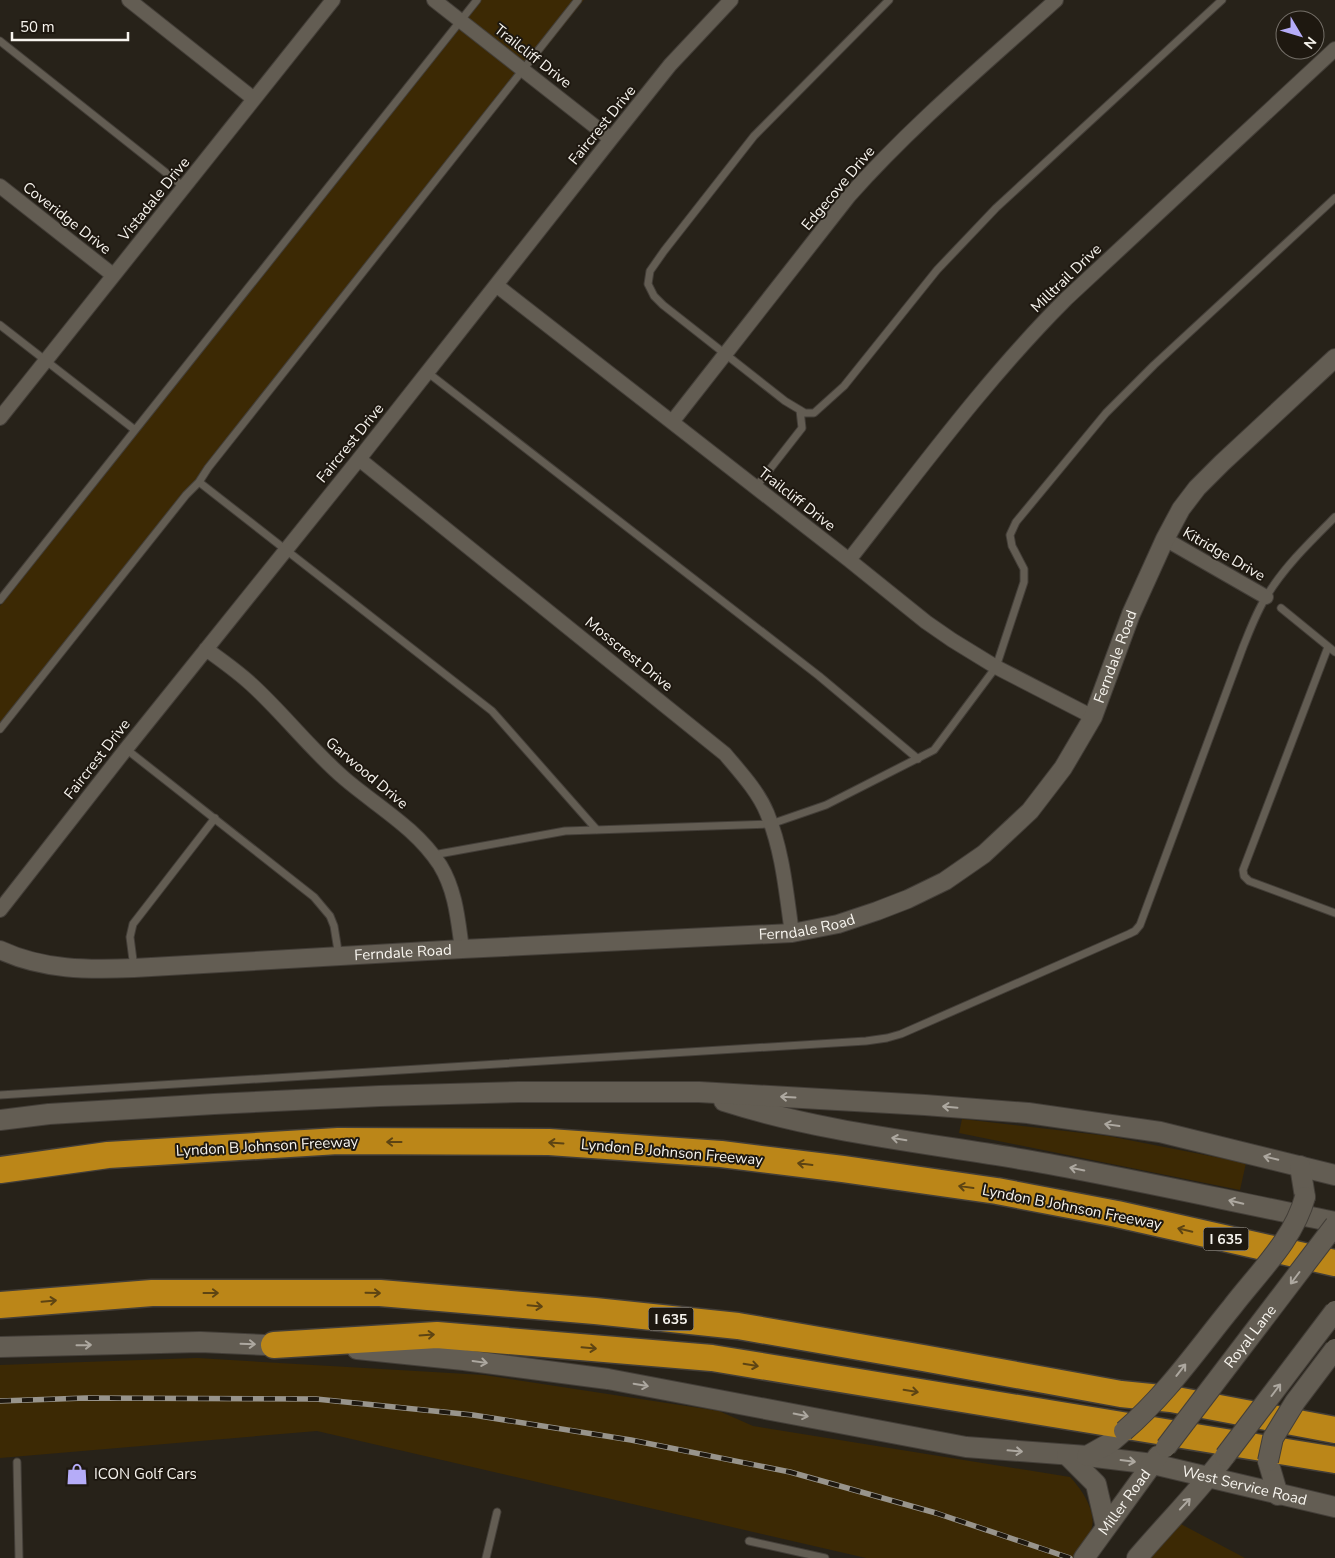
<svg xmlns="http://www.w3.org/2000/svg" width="1335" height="1558" viewBox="0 0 1335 1558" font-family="'Nunito Sans',sans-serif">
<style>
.green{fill:#3c2904}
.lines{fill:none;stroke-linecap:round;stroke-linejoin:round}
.service-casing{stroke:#433e38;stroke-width:9}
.minor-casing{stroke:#433e38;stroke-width:16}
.tertiary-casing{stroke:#433e38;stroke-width:20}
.secondary-casing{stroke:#433e38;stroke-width:22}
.motorway-casing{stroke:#433e38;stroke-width:29}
.service{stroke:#635d53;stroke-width:7}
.minor{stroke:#635d53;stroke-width:14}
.tertiary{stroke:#635d53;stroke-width:18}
.secondary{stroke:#635d53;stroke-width:20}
.motorway{stroke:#bb8618;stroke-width:26}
.rail-casing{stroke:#98948c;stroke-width:5.5}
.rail{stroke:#1e1810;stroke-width:4;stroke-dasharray:11;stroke-linecap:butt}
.secondary-bridge-casing{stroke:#433e38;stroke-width:22;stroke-linecap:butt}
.secondary-bridge{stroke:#635d53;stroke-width:20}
.oneway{stroke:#ada8a0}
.oneway2{stroke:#5d4413}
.labels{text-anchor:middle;stroke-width:4;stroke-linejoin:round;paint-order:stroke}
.shield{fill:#1e1810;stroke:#b6b2ab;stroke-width:1}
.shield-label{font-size:14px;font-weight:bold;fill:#f7f4ee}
.street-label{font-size:15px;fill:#f7f4ee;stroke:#1e1810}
.poi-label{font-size:15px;fill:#f7f4ee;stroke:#1e1810;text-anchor:start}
</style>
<rect width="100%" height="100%" fill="#272219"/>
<path class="green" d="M477,0H584L0,731V606Z
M962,1119L1108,1136L1246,1163L1240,1190L959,1133Z
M197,1358L484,1375L719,1411L753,1426L1070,1477C1081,1488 1096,1511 1092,1527C1090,1536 1079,1551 1073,1558H866L317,1431L0,1458V1365Z
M1177,1522L1245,1558H1150Z"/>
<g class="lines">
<g class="service-casing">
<path id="service" d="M578,0L208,468L199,482L492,711L597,830
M889,0L754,136L664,251L650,271L648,284L654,296L663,305L785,401L805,413H814L844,386L937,270L996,208L1222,0
M0,41L184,187
M0,325L135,430
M427,372L819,676L918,759
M756,487L802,428L800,410
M0,600L477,0
M1281,608L1335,652
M1328,647L1243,870L1244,876L1249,881L1335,913
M0,729L186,495L199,482
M126,749L314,897L330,916L334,926L339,957
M433,855L565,831L771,824L826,805L934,750L996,667L1024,582V569L1012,546L1010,535L1016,522L1106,413L1154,365L1335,198
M134,968L130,937L133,924L215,818
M0,1095L866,1041L887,1038L901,1034L1129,934L1135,931L1140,925L1243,647C1250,630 1256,613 1266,597C1284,567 1310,542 1335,517
M17,1462L19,1558
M749,1541L825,1558
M486,1558L497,1512"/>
</g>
<g class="minor-casing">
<path id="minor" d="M129,0L254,99
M434,0L611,139
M0,186L113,275
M496,285L849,560L926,622L952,640L996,667L1093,717
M0,418L333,0
M672,422L849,196C912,125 985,64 1056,0
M359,459L725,754C740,772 758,791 767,813C783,852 786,892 792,933
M1165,539L1266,597
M849,560C919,471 986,379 1066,299L1335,49
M206,649C221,660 237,671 251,684C284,714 311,750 345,779C378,807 416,828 440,865C456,891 458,921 462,949
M0,910L126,749L359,459L611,139L670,65L731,0"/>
</g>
<g class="tertiary-casing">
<g id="tertiary">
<path id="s1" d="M0,950C43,970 88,970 134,968L462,949L792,933L838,924L877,911L908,899L945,881L984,854L1030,811L1063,768L1093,717L1131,614L1165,539L1181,509L1197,488L1222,463L1335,358"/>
</g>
</g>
<g class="secondary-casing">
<g id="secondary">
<path d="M724,1101C824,1133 929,1143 1032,1161C1133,1179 1234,1202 1335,1222"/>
<path d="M0,1120L49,1114L214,1104L380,1096L519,1092H699L925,1105L1028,1113L1160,1132L1335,1175"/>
<path d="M1300,1166L1305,1197"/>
<path d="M0,1347L200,1342L288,1346"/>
<path id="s2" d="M357,1349L464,1360L608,1379L966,1447L1087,1456L1153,1464L1335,1507"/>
<path d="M1067,1455L1096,1484L1106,1527"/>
<path d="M1087,1456L1110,1443L1124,1431"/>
<path d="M1268,1461L1278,1495"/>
<path id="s3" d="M1084,1558L1158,1456"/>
<path d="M1137,1558C1166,1524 1198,1492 1225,1456"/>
</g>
</g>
<g class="motorway-casing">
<path id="motorway" d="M0,1170L108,1155L338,1141L549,1142L721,1154L843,1169L997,1191L1117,1214L1335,1263
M0,1305L152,1293H380L595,1311L738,1326L923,1358L1121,1394L1171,1399L1335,1430
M274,1345L437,1335L712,1358L1335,1460"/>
</g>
<use href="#service" class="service"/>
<use href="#minor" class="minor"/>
<use href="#tertiary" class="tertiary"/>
<use href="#secondary" class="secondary"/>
<use href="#motorway" class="motorway"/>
<g class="rail-casing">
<path id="rail" d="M0,1401L86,1398L316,1399L473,1415L631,1440L790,1472L936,1513L1070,1558"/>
</g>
<use href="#rail" class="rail"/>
<g class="secondary-bridge-casing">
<g id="secondary-bridge">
<path d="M1124,1431C1166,1395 1197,1350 1232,1307C1258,1273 1294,1239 1305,1197"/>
<path id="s4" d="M1166,1447L1335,1225"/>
<path d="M1225,1456L1335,1311"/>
<path d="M1268,1461L1273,1438L1295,1402L1335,1349"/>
</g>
</g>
<use href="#secondary-bridge" class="secondary-bridge"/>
</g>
<defs><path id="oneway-shaft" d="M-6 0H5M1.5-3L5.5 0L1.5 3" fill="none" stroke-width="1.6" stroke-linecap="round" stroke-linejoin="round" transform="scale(1.25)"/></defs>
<g class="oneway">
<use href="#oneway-shaft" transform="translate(788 1097) rotate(-177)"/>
<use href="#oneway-shaft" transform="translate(950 1107) rotate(-175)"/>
<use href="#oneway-shaft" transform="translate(1112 1125) rotate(-172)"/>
<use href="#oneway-shaft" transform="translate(899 1139) rotate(-171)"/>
<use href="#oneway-shaft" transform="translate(1271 1158) rotate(-166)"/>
<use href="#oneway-shaft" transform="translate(1077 1169) rotate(-169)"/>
<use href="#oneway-shaft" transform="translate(1236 1202) rotate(-167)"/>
<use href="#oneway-shaft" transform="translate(1295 1278) rotate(127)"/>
<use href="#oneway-shaft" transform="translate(248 1344) rotate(2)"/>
<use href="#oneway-shaft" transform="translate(84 1345) rotate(-1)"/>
<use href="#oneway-shaft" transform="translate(480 1362) rotate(8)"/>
<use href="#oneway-shaft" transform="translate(1181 1370) rotate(-52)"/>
<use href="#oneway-shaft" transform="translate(641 1385) rotate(10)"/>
<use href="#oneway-shaft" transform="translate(1276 1390) rotate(-53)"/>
<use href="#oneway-shaft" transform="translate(801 1415) rotate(11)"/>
<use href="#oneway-shaft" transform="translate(1015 1451) rotate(5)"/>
<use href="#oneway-shaft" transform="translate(1128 1461) rotate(7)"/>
<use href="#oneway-shaft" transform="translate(1185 1504) rotate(-47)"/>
</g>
<g class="oneway2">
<use href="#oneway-shaft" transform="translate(394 1142) rotate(-180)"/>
<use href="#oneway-shaft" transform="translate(556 1143) rotate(-176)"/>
<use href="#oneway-shaft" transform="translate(805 1164) rotate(-173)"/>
<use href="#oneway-shaft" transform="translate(966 1187) rotate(-172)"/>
<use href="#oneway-shaft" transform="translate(1185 1230) rotate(-167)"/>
<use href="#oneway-shaft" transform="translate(211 1293)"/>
<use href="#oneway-shaft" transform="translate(373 1293) rotate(1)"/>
<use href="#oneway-shaft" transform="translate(49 1301) rotate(-5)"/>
<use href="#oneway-shaft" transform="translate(535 1306) rotate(5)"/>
<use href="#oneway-shaft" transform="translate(427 1335) rotate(-4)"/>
<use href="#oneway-shaft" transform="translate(589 1348) rotate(5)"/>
<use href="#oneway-shaft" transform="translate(751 1365) rotate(9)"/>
<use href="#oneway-shaft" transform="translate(911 1391) rotate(9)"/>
</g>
<defs>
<g id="shop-bare" transform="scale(1.725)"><path d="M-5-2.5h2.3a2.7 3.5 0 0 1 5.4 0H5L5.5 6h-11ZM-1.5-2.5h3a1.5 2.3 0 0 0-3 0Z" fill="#b5acf8" stroke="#1e1810" stroke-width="2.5" paint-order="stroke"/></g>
</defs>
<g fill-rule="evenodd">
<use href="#shop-bare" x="77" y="1474"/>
</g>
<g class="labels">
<g class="shield">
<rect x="1203.5" y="1227.5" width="45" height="23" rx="4"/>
<rect x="648.5" y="1307.5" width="45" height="23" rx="4"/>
</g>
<g class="shield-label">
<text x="1226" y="1244">I 635</text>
<text x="671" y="1324">I 635</text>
</g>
<g class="street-label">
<text transform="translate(533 56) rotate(38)" y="5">Trailcliff Drive</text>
<text transform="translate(602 125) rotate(-51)" y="5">Faircrest Drive</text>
<text transform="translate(838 188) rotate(-50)" y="5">Edgecove Drive</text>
<text transform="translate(154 199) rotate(-51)" y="5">Vistadale Drive</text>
<text transform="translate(67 218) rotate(38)" y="5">Coveridge Drive</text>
<text transform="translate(1066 278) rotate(-44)" y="5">Milltrail Drive</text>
<text transform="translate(350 443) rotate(-51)" y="5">Faircrest Drive</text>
<text transform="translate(797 499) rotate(38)" y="5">Trailcliff Drive</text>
<text transform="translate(1224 554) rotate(30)" y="5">Kitridge Drive</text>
<text transform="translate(629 654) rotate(39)" y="5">Mosscrest Drive</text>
<text dy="5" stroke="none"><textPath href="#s1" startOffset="1246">Ferndale Road</textPath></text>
<text transform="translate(97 759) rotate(-52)" y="5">Faircrest Drive</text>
<text transform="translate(367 773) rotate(40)" y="5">Garwood Drive</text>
<text dy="5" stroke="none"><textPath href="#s1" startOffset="811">Ferndale Road</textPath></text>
<text dy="5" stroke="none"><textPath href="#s1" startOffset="406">Ferndale Road</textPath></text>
<text transform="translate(267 1146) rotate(-3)" y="5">Lyndon B Johnson Freeway</text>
<text transform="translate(672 1152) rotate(5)" y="5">Lyndon B Johnson Freeway</text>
<text transform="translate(1072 1207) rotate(11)" y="5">Lyndon B Johnson Freeway</text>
<text dy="5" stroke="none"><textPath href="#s4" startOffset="139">Royal Lane</textPath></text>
<text dy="5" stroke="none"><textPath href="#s2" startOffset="899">West Service Road</textPath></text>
<text dy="5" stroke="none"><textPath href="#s3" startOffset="69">Miller Road</textPath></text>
</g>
<g class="poi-label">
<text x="94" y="1479">ICON Golf Cars</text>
</g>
</g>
<g transform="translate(1300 35) rotate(128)"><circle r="24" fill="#1e1810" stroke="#757069"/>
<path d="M0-4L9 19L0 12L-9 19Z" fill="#b5acf8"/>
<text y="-8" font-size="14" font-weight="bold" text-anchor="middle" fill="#f7f4ee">N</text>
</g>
<path d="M12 32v8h116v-8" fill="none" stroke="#f7f4ee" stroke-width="2.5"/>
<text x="20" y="32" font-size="15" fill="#f7f4ee" stroke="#1e1810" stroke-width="4" paint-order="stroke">50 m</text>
</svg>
